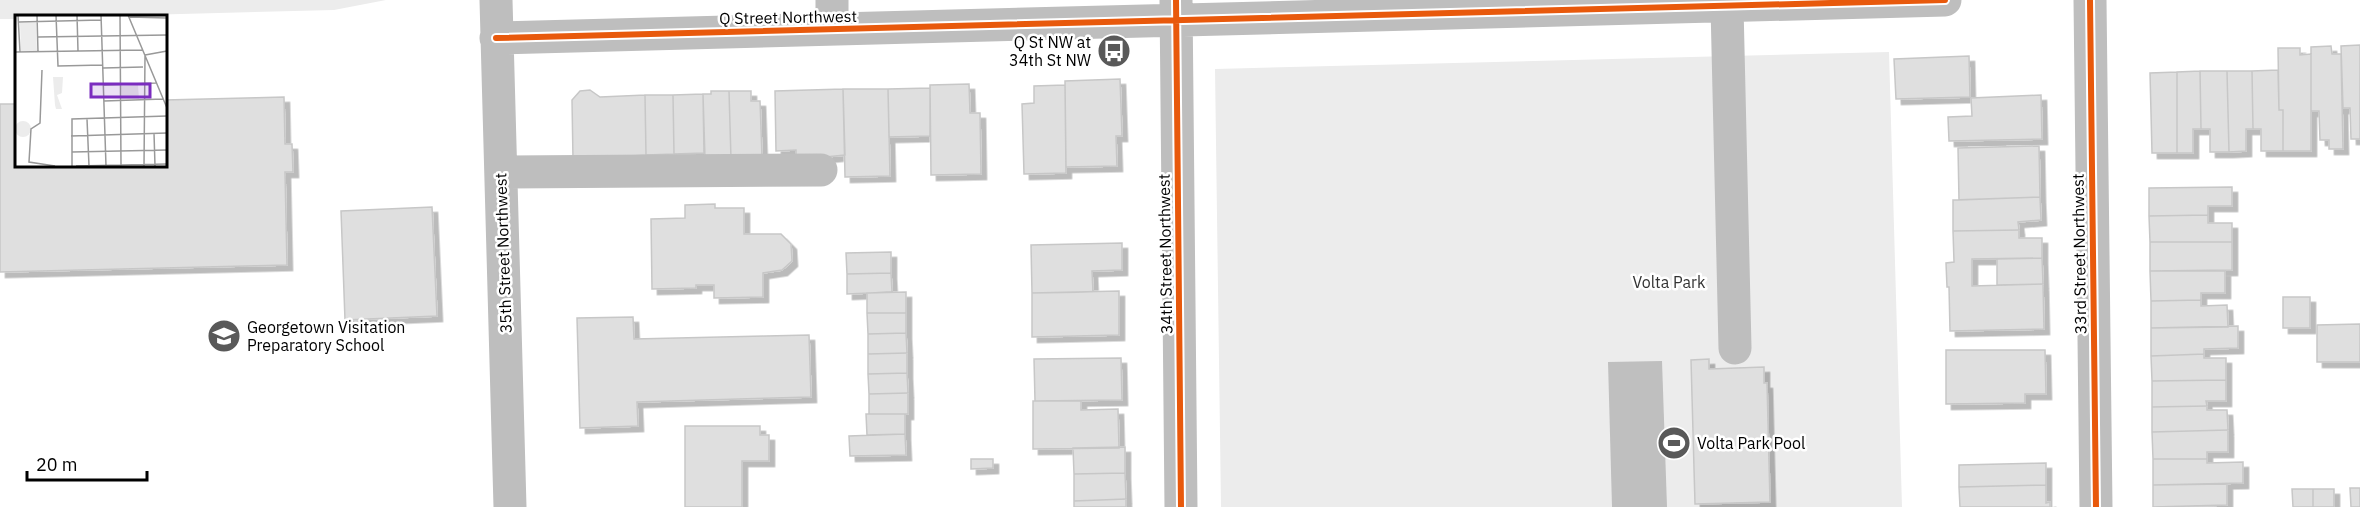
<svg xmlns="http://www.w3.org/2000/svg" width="2360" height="507" viewBox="0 0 2360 507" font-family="'IBM Plex Sans',sans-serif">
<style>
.green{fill:#ececec}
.water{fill:#bfbfbf}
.building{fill:#dfdfdf;stroke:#c7c7c7;stroke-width:1.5;filter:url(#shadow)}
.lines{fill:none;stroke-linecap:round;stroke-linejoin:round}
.minor{stroke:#bebebe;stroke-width:33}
.cycleway-casing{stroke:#fff;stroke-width:10}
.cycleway{stroke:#e8590c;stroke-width:6}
.labels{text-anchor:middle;stroke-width:5;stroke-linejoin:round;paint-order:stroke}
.street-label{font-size:16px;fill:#000;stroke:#fff}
.poi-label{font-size:16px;fill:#000;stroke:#fff;text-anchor:start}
.park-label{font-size:16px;fill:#333;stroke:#fff}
.inset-road{fill:none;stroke:#999;stroke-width:1.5}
.view{fill:#7b2cbf;fill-opacity:0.15;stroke:#7b2cbf;stroke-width:3}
.inset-edge{fill:none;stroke:#000;stroke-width:3}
</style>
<defs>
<filter id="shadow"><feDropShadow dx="5.5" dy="5.5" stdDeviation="0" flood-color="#0004"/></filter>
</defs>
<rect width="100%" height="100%" fill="#fff"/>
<path class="green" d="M0,0H386L334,10L106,16H16V19H0Z
M1889,52L1902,507H1221L1215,69Z"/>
<path class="water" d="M1662,361L1667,507H1612L1608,362Z"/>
<path class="building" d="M2360,45V139H2351L2350,108H2343L2341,46Z
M2331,46L2332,54H2341L2343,149H2329V140H2320L2319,111H2311V47Z
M2278,48H2300V55L2311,54V151H2283V110H2279Z
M1969,56L1970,97L1896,99L1894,59Z
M2278,70L2279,110H2283V151H2261V129H2253L2252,71Z
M2200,71H2227L2229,152H2210V129H2201Z
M2200,71L2201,129H2193V153H2177V72Z
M2227,71H2252L2253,129H2246V151L2229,152Z
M2177,72V153H2152L2150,73Z
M1120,79L1122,136H1116L1117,166L1066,167L1065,81Z
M969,84L970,113H980L981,174L931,175L930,85Z
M1065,85L1066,173L1024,174L1022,104L1034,103V86Z
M930,88V136L889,137L888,89Z
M843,89H888L890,176L845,177Z
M843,89L845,155L796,160V150L776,151L775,91Z
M590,90L600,97L645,95L646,155L573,160L572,100L580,91Z
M711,91H729L731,159H705L703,94H711Z
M729,91H751V101H760L762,158L731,159Z
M703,94L704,153L674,154L673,95Z
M645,95H673L674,154L646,155Z
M2041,95L2042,139L1949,141L1948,117L1972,116L1971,98Z
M284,97L285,144H292L293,172H285L287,265L0,272V104H16V165H165V100Z
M2039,146L2040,197L1959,200L1958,148Z
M2232,187V206H2208V215L2149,216V188Z
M2040,197L2041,220L2018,222L2019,230L1953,231V200Z
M715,204V208H744V234H781L791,244L792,261L782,270L763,273V297L714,298V285H696V288L652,289L651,219L685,218V205Z
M432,207L437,316L345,320L341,211Z
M2208,215V223H2232V242H2150L2149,216Z
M2019,230V238H2042V258L1972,259V286L2043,284L2044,329L1950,331L1949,287H1947L1946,263L1954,262L1953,231Z
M2150,242H2232V270L2150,271Z
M1122,243V270L1092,271L1093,292L1032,293L1031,245Z
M891,252V273L847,274L846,253Z
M2042,258L2043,284L1997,285V259Z
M2150,271H2225V293H2201V300L2151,301Z
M891,273L892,292L847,294V274Z
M1119,291V335L1032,337V293Z
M906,292V313H867V293Z
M2283,297H2310V328H2283Z
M2201,300V306L2227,305L2228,327L2151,328V301Z
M867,313H906V333L868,334Z
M633,317L634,339L809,335L811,397L637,402L638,426L580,428L577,318Z
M2360,324V362H2317V325Z
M2238,326V348L2204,349V354L2151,356V328Z
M906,333L907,353L868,354V334Z
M1946,350H2045L2046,394H2025V403L1946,404Z
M907,353V373L868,374V354Z
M2204,354V358H2226V380L2152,381L2151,356Z
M1121,358L1122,400L1035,401L1034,359Z
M1709,359V369L1764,367V383H1767L1770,502L1695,504L1691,360Z
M907,373L908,393L869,394L868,374Z
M2226,380V401H2206L2207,406L2152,407V381Z
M908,393V414H869V394Z
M1033,401H1081V410L1118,409L1119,448L1033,449Z
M2207,406V410H2227L2228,430L2152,432V407Z
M866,414H905V434L867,435Z
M685,426H760V435H769V461H742V507H685Z
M2228,430V452H2207V459H2153L2152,432Z
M905,434L906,455L850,456L849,436Z
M1125,447V473L1074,474L1073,448Z
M971,459H993V468L971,469Z
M2153,459H2207V463L2243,462V483L2153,485Z
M2046,463V485L1959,487V465Z
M1125,473L1126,499L1074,501V474Z
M2227,484V505L2153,507V485Z
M2046,485V503L2050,502V507H1960L1959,487Z
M2350,488H2360V507H2351Z
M2292,489H2313V507H2293Z
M2313,489H2334V507H2313Z
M1126,499V507H1074V501Z"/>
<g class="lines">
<path class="minor" d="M496,0L510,507
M832,0V29
M1176,0L1181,507
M2090,0L2096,507
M1727,6L1735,348
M496,38L1945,0
M501,172L821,170"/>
<g class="cycleway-casing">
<path id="cycleway" d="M1176,0L1181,507
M2090,0L2096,507
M496,38L1945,0"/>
</g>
<use href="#cycleway" class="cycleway"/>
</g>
<defs>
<g id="bus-disc" transform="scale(1.725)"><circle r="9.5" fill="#595959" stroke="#fff"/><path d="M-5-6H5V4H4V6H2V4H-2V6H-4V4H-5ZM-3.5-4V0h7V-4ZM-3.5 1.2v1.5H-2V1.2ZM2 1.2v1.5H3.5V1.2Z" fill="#fff"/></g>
<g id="school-disc" transform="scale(1.725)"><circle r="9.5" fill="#595959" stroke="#fff"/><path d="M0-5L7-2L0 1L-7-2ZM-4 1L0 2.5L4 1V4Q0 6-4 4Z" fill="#fff"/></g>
<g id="stadium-disc" transform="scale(1.725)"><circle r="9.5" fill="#595959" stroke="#fff"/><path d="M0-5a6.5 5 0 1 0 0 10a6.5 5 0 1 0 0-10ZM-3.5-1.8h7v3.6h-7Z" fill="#fff"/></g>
</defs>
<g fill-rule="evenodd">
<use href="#bus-disc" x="1114" y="51"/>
<use href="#school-disc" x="224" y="336"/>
<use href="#stadium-disc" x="1674" y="443"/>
</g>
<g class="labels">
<g class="street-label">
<text transform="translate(788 17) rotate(-1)" y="6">Q Street Northwest</text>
<text transform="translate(503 253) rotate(-92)" y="6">35th Street Northwest</text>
<text transform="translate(1165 254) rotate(-91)" y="6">34th Street Northwest</text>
<text transform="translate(2079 254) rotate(-91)" y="6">33rd Street Northwest</text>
</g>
<g class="poi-label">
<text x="1091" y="48" text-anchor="end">Q St NW at<tspan x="1091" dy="18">34th St NW</tspan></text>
<text x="247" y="333">Georgetown Visitation<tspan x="247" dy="18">Preparatory School</tspan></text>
<text x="1697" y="449">Volta Park Pool</text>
</g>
<g class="park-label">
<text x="1669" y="288">Volta Park</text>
</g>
</g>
<g transform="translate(15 15)">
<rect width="152" height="152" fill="#fff"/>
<path d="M5,8H21L22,37L6,36ZM38,62H48L47,78L42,80L47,94H41L40,90ZM123,70L124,84L107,85L106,71ZM0 114a8 8 0 1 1 16 0a8 8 0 1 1-16 0Z" fill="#ececec"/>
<path class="inset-road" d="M3,0L5,37M22,0L23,37M41,0L43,51L88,50M62,0L63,36M86,0L91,151M105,0L106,151M113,0L152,93M114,2L152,3M4,7L86,5M23,22L152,20M0,37L128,35M130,40L152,36M88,53L128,52M27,55L25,108L16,114L14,147L40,151M89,70L141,68M89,86L148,84M72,104L74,151M139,118L140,151M56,121L152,118M57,137L152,135M57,151V104L152,101M61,151L152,149M129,151L130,41"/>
<path class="view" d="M76,69H135V82H76Z"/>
<rect width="152" height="152" class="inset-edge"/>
</g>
<path d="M27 471v9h120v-9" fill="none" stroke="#000000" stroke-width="3"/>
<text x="36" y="471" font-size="18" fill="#000000" stroke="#ffffff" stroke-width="4.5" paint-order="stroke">20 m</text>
</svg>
